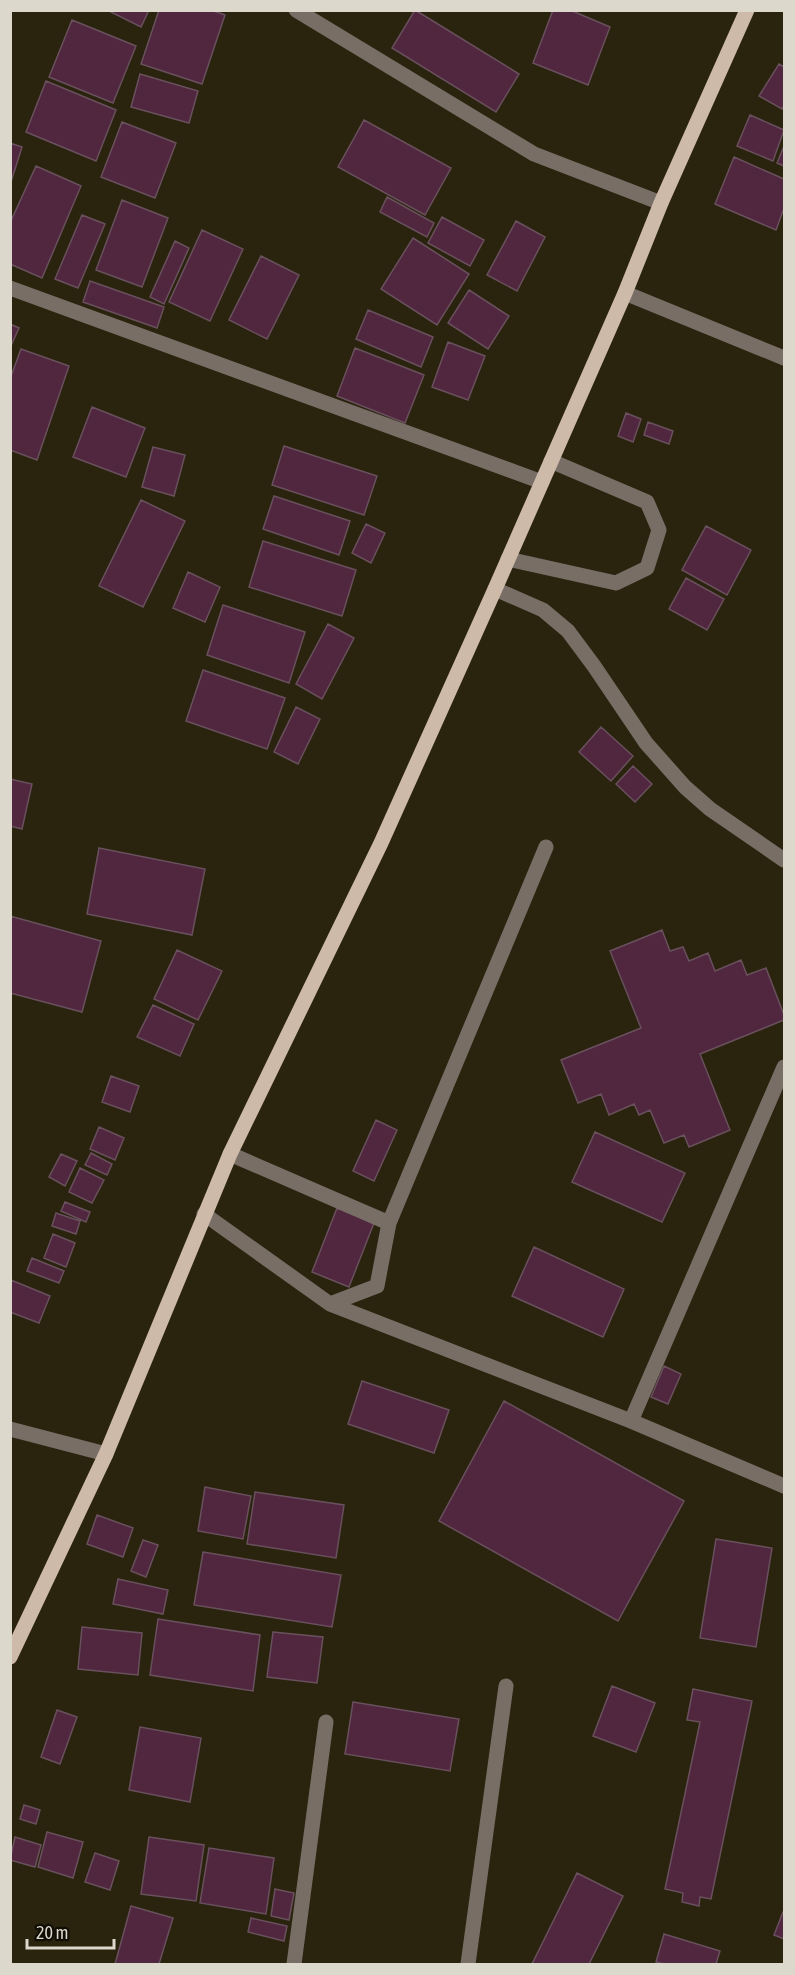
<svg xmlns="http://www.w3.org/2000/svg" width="795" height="1975" viewBox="0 0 795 1975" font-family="'Asap Condensed',sans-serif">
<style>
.building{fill:#50273e;stroke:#69505d;stroke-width:1.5}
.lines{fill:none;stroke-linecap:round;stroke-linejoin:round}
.minor{stroke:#786e66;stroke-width:15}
.major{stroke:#cdbaa9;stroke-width:15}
</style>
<rect width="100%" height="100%" fill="#2a230d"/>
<path class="building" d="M107,10H149L141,27Z
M159,10H211L225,15L202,84L141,64Z
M415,10L519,74L496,112L392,48Z
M553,10H570L610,27L588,85L533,63Z
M72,20L136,46L113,103L49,77Z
M779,64L784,67V105L782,109L759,96Z
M140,74L198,91L189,123L131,107Z
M46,81L116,110L96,161L26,132Z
M750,115L784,130L773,161L737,146Z
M364,120L451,168L425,215L338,167Z
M122,122L176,143L155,198L101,177Z
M10,143L22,147L10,185Z
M784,146V166L777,163Z
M734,157L784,179V208L776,230L715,204Z
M36,166L81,186L42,278L10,264V223Z
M387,197L434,223L427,237L380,212Z
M122,200L168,218L142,287L96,270Z
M82,215L105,224L78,288L55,279Z
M442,217L484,240L470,266L428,243Z
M516,221L545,237L517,291L487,275Z
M202,230L243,249L210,321L169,302Z
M413,238L469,274L437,325L381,289Z
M175,241L189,248L164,304L150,297Z
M261,256L299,275L267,339L229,320Z
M90,281L164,307L157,328L83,302Z
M469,290L509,316L488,349L448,323Z
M368,310L433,337L421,367L356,339Z
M10,324L19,328L10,348Z
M448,342L485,356L468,400L432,387Z
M355,348L424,375L405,423L337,396Z
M21,349L69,366L37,460L10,450V379Z
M92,407L145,428L126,477L73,457Z
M626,413L641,419L633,442L618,436Z
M648,422L673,431L669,444L644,435Z
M284,446L377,476L364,515L272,485Z
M153,447L185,455L174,496L142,487Z
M274,496L350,521L339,555L263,529Z
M141,500L185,521L143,607L99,586Z
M366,524L385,533L371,563L352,553Z
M706,526L751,550L727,595L682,570Z
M263,541L356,570L342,616L249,587Z
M188,572L220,587L205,622L173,608Z
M686,578L724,599L707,630L669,609Z
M223,605L305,632L289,683L207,655Z
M328,624L354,638L322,699L296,684Z
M203,670L285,698L267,749L186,721Z
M296,707L320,719L298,764L274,752Z
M601,727L633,756L611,781L579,752Z
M633,766L652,784L635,802L616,784Z
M10,779L32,784L22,829L10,826Z
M99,848L205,869L192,935L87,914Z
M10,916L101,941L82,1012L10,993Z
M662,930L670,951L683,947L689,961L708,953L715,971L741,960L747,975L766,968L784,1015V1020L700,1054L730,1130L689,1147L684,1135L664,1143L650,1110L639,1115L634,1104L609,1115L601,1094L578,1103L561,1060L641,1028L610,951Z
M177,950L222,971L198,1020L154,999Z
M153,1005L194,1024L180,1056L137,1037Z
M111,1076L139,1086L130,1112L102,1102Z
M376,1120L397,1130L374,1181L353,1171Z
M99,1127L124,1138L115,1160L90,1149Z
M595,1132L685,1173L662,1222L572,1182Z
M91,1153L112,1164L107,1175L85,1165Z
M61,1154L77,1161L65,1186L49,1177Z
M80,1168L104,1180L92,1203L69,1192Z
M65,1202L90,1212L86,1222L61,1211Z
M337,1208L374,1223L349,1287L312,1272Z
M56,1213L80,1221L76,1234L52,1226Z
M53,1234L75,1243L66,1267L44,1258Z
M534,1247L624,1289L603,1337L512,1296Z
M32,1258L64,1271L59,1283L27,1271Z
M11,1280L50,1296L39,1323L10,1312Z
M664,1366L681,1374L668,1404L651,1397Z
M362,1381L449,1410L434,1453L348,1424Z
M504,1401L684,1501L618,1621L439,1521Z
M205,1487L251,1496L243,1539L198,1531Z
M255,1492L344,1505L336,1558L247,1544Z
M97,1515L133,1528L123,1557L87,1544Z
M716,1539L772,1548L756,1647L700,1638Z
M143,1540L158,1545L146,1577L131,1571Z
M203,1552L341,1575L332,1627L194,1605Z
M118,1579L168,1590L163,1614L113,1604Z
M158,1619L260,1635L253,1691L150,1675Z
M82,1627L142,1633L138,1675L78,1669Z
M273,1632L323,1637L317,1683L267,1677Z
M612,1686L655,1703L636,1752L593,1736Z
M693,1689L752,1701L711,1899L700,1897L699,1906L682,1902L683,1893L665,1889L700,1722L687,1720Z
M353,1702L459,1719L450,1771L345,1754Z
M57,1710L77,1717L60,1764L41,1757Z
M140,1727L201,1738L190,1802L129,1790Z
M24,1805L40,1810L36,1824L20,1819Z
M47,1832L83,1842L73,1878L38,1867Z
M15,1837L41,1845L35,1867L10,1860Z
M149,1837L204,1845L196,1901L141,1894Z
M209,1848L274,1858L266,1914L200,1903Z
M95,1853L119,1861L110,1890L85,1882Z
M577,1873L623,1896L589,1964H532Z
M275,1889L294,1893L289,1920L271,1916Z
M131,1906L173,1918L159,1964H115Z
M783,1912H784V1939L774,1935Z
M251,1918L287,1926L284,1941L248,1932Z
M664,1934L720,1951L716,1964H664L656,1962Z"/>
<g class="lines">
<path class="minor" d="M296,10L534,154L661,203
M10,288L542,482
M625,293L784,358
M508,559L616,583L647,568L659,530L647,502L551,461
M495,589L543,610L568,631L594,666L646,743L685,787L710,809L784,860
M230,1154L389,1223
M204,1214L330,1304L631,1421L784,1486
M330,1304L377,1286L389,1223L546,847
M631,1421L784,1067
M10,1429L106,1454
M294,1964L326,1722
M468,1964L506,1686"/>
<path class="major" d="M10,1657L106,1454L230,1154L381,843L495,589L625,293L661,203L747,10"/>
</g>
<rect width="795" height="1975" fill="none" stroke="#dcd8cb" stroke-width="24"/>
<path d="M27 1939v9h87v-9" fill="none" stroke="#dcd8cb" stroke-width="3"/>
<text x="36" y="1939" font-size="18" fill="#dcd8cb" stroke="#100d05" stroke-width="4.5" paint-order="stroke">20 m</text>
</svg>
